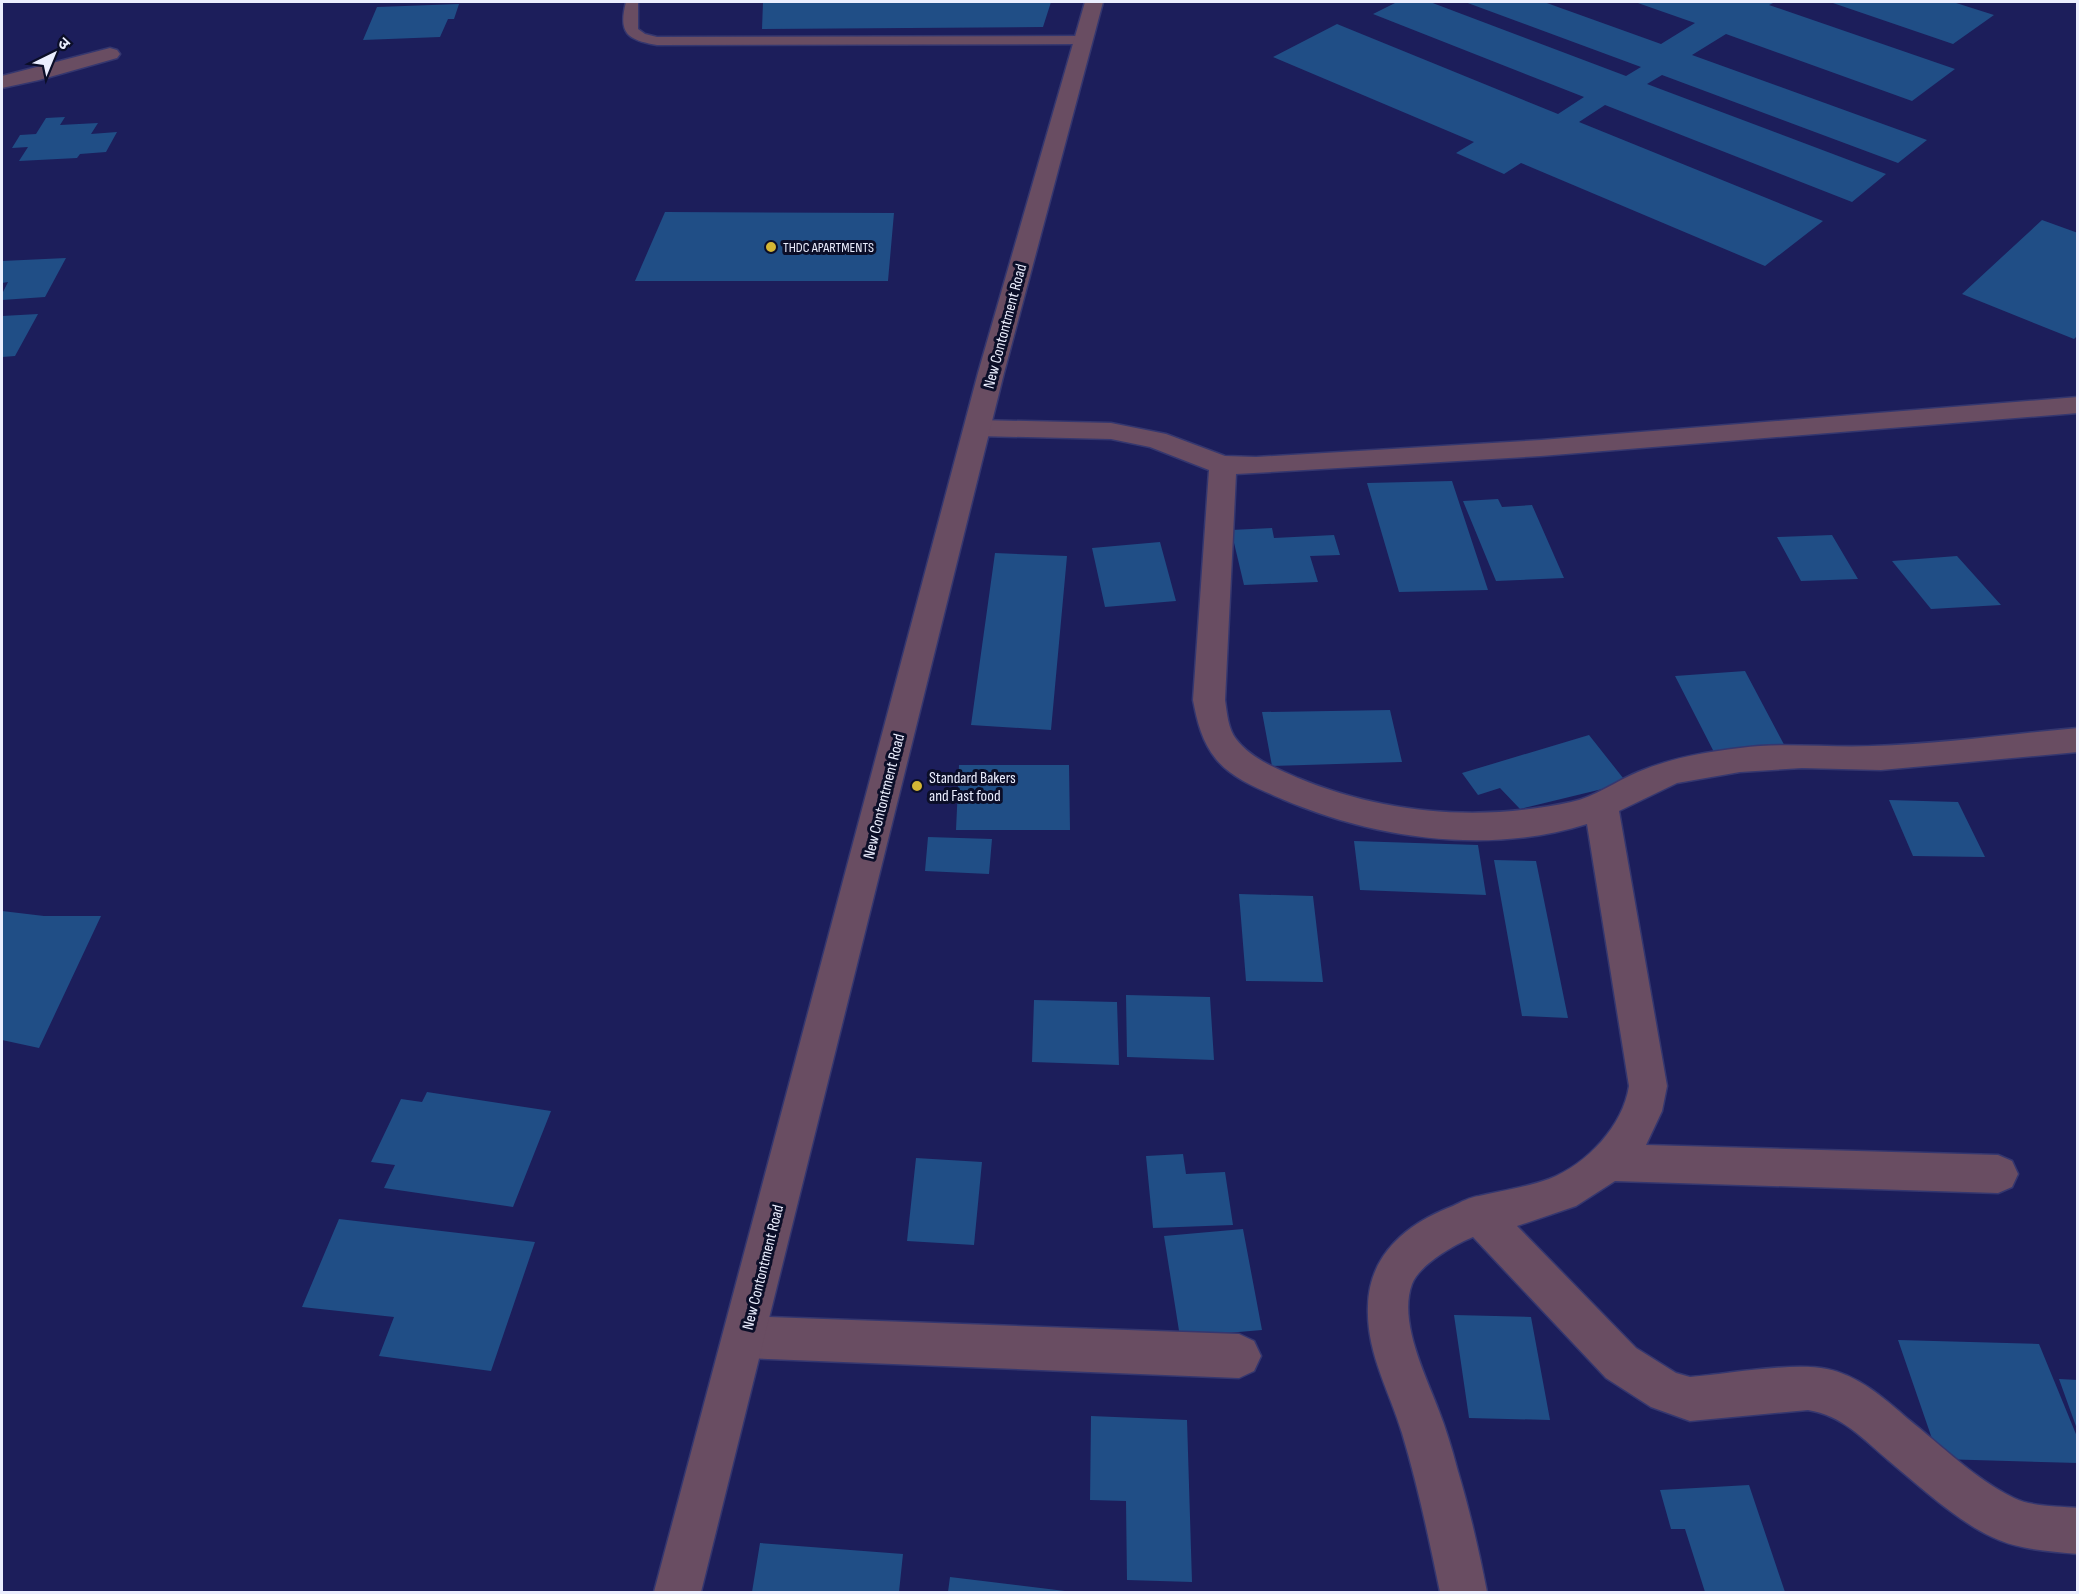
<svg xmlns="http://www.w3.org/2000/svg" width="2079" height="1594" viewBox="0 0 2079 1594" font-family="'Sofia Sans Condensed','Noto Sans Devanagari',sans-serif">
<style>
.building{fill:#204e86}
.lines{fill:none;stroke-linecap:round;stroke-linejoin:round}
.service-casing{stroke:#35376f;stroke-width:3}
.minor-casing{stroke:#35376f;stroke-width:3}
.tertiary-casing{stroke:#35376f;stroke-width:3}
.service{fill:#694d62;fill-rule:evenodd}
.minor{fill:#694d62;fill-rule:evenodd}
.tertiary{fill:#694d62;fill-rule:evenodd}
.poi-dot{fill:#d4b635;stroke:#0b0e28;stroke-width:2}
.labels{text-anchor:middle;stroke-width:6;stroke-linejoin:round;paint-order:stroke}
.far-poi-label{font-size:14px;fill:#ebeefe;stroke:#0b0e28;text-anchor:start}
.street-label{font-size:16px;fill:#ebeefe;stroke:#0b0e28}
.poi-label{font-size:16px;fill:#ebeefe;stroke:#0b0e28;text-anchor:start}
</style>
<rect width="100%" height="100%" fill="#1c1e5b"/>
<path class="building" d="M763,2H1051L1043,27L762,29Z
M1397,2H1430L1626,76L1641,67L1465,2H1544L1661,44L1695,23L1635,2H1775L1769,5L1955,69L1912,101L1726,34L1692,55L1927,140L1898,163L1662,75L1647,84L1886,174L1852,202L1605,105L1579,122L1823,221L1765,266L1521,163L1504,174L1456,153L1474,142L1273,57L1337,24L1558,114L1584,97L1373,14Z
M1830,2H1953L1994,15L1953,44Z
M459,4L454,19H448L440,37L363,40L377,7Z
M65,117L60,125L98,123L91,134L117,132L106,152L80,154L77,158L19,161L28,147L12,148L20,135L36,134L46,118Z
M665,212L894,213L888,281H635Z
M2042,220L2078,233V335L2074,339L1962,294Z
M66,258L45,297L2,300V294L8,282L2,283V261Z
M38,314L15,356L2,357V316Z
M1452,481L1488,590L1399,592L1367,483Z
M1498,499L1502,507L1532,505L1564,578L1496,581L1463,501Z
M1272,528L1274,538L1334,535L1340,555L1310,556L1318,582L1244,585L1231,530Z
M1832,535L1858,579L1801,581L1777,537Z
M1160,542L1176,601L1105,607L1092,548Z
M995,553L1067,556L1051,730L971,725Z
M1957,556L2001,605L1931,609L1892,561Z
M1745,671L1788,752L1716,756L1675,676Z
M1390,710L1402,762L1272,766L1262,712Z
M1589,735L1627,783L1520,809L1500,788L1478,795L1462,773Z
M959,765H1069L1070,830H956Z
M1889,800L1958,802L1985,857L1913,856Z
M928,837L992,839L989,874L925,871Z
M1354,841L1478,845L1486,895L1360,890Z
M1494,860L1536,861L1568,1018L1522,1016Z
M1239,894L1313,896L1323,982L1246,981Z
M2,911L44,916H101L39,1048L2,1040Z
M1126,995L1210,997L1214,1060L1127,1057Z
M1034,1000L1117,1002L1119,1065L1032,1062Z
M427,1092L551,1111L513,1207L384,1188L395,1165L371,1162L401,1099L422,1102Z
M1183,1154L1186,1174L1225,1172L1233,1225L1153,1228L1146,1156Z
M916,1158L982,1162L974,1245L907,1241Z
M339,1219L535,1242L491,1371L379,1356L394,1317L302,1307Z
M1243,1229L1262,1330L1180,1337L1164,1236Z
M1454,1315L1531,1317L1550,1420L1469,1418Z
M1898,1340L2039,1344L2078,1439V1463L1939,1459Z
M2059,1379L2078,1380V1429H2077Z
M1091,1416L1187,1420L1192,1582L1127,1580L1126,1501L1090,1500Z
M1749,1485L1785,1592H1705L1685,1529H1671L1660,1490Z
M760,1543L903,1554L899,1592H752Z
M950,1577L1065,1591L1064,1592H948Z"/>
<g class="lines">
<g class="service-casing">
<path id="service" d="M626,2H638V29L645,34L657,37L1082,36L1089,40L1082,44L657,45C627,40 618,33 626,2Z"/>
</g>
<g class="minor-casing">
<path id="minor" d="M110,48L117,50L120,54L117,58L39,80L2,88V76Z
M2078,397V413L1541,456L1236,474L1225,700C1227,713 1228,729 1236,739C1250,758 1277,769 1298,778C1385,814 1479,822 1571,802C1595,797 1616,781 1638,772C1671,758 1705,752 1740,748C1784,742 1828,748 1872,746C1941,744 2009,734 2078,728V752L1881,770L1802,768L1740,772L1677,783L1619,811L1667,1086L1662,1111L1646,1145L1998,1155L2012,1161L2018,1174L2012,1187L1998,1193L1615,1181L1576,1206L1517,1226L1636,1348L1676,1373L1690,1377C1727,1374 1792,1362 1827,1369C1858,1375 1885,1399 1908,1419C1942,1446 1975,1479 2014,1498C2032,1507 2058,1506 2078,1508V1554C2048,1551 2019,1550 1992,1537C1957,1521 1918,1485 1888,1460C1863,1439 1842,1415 1808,1410L1690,1421L1651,1407L1606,1378L1473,1237C1455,1244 1419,1265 1412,1284C1398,1322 1426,1376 1439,1411C1446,1429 1452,1449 1457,1468C1469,1508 1479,1550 1487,1592H1440C1429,1539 1418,1486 1402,1433C1389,1390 1366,1352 1368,1306C1369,1254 1408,1223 1453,1206C1461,1202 1470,1197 1479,1196C1501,1191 1527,1187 1549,1179C1587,1164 1623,1126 1629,1086L1587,824C1488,855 1376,839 1282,799C1260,789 1232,779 1216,759C1202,742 1197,721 1193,700L1209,470L1150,447L1111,439L978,436L969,434L965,428L969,422L978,420L1111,423L1166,434L1225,456L1256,457L1541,440Z
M744,1316L1239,1334L1254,1341L1261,1356L1254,1371L1239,1378L744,1358L729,1352L723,1337L729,1322Z"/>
</g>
<g class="tertiary-casing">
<path id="tertiary" d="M1085,2H1103L1004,373L701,1592H654L978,373Z"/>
</g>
<use href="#service" class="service"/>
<use href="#minor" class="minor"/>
<use href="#tertiary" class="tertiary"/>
</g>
<g class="poi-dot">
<circle cx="771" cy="247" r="6"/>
<circle cx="917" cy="786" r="6"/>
</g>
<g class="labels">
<g class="far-poi-label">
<text x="783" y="252">THDC APARTMENTS</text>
</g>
<g class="street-label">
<text transform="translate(1004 326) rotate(-75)" y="6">New Contontment Road</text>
<text transform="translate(883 796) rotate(-76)" y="6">New Contontment Road</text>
<text transform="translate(762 1267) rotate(-76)" y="6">New Contontment Road</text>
</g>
<g class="poi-label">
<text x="929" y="783">Standard Bakers<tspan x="929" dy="18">and Fast food</tspan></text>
</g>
</g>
<rect width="2079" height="1594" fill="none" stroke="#ebeefe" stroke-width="6"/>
<g transform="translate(54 54) rotate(43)" stroke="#0b0e28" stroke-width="4.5" paint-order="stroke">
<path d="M0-4.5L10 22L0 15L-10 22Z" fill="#ebeefe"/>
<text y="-9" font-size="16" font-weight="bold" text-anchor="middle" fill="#ebeefe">उ</text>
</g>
</svg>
